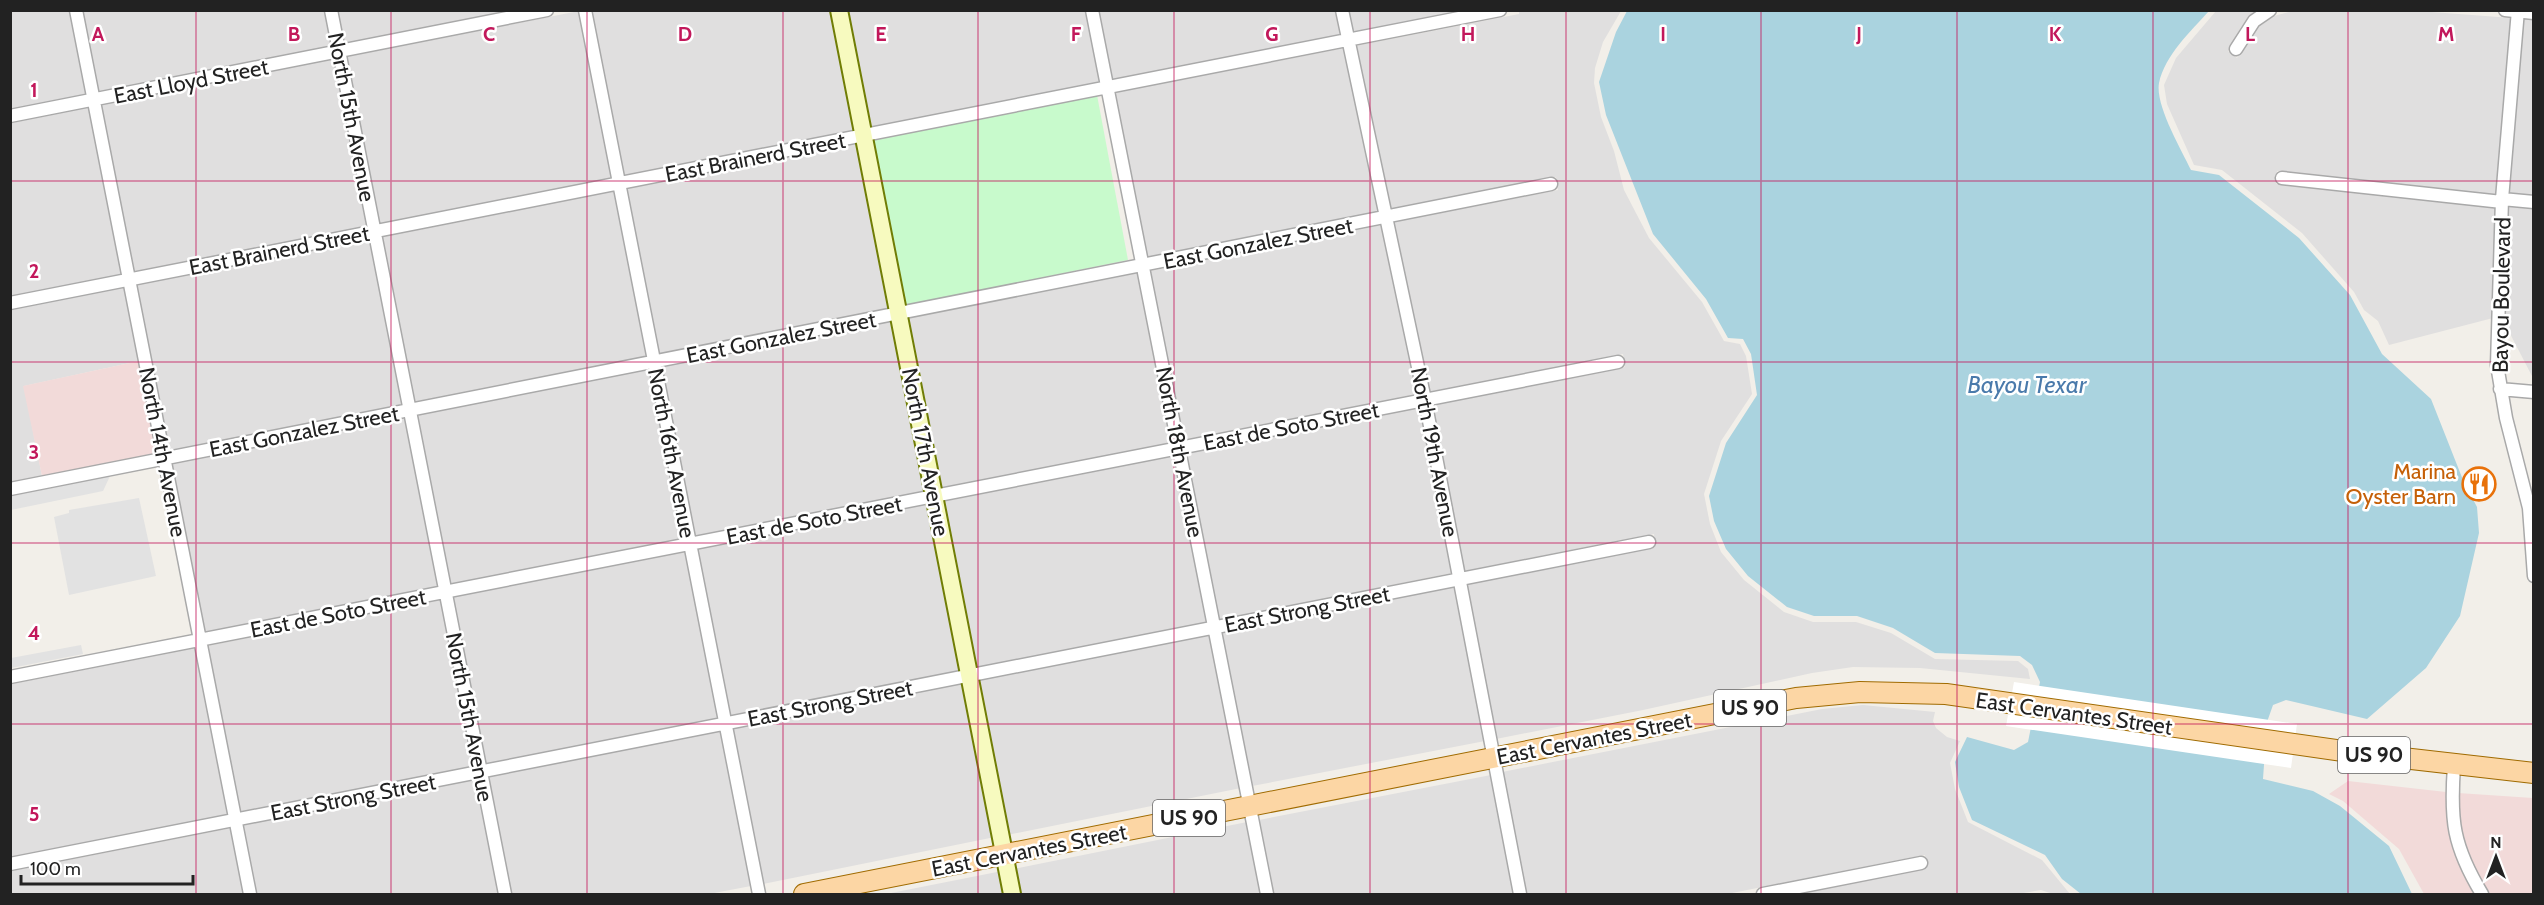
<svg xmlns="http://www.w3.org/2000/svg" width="2544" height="905" viewBox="0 0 2544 905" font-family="Cabin,sans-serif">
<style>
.residential{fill:#e0dfdf}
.commercial{fill:#f2dad9}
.park{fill:#c8facc}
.parking{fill:#e2e2e2}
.water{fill:#aad3df}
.pier{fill:#fff}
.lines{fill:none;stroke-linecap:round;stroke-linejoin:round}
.street-casing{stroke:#a9a9a9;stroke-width:15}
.secondary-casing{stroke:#707d05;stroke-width:20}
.primary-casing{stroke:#a06b00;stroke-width:22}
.street{stroke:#fff;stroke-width:12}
.secondary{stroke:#f7fabf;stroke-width:16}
.primary{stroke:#fcd6a4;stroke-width:20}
.grid{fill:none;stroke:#c2185b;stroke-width:1.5;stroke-opacity:0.55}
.labels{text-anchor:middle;stroke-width:5;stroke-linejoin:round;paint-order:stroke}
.shield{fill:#fff;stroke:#646464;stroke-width:1.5}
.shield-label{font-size:21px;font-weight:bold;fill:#222}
.street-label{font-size:22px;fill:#222;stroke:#fff}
.food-label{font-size:22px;fill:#c56008;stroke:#fff;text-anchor:end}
.water-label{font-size:24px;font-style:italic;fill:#4a7aab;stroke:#fff}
.grid-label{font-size:20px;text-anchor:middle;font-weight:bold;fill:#c2185b;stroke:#fff;stroke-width:5;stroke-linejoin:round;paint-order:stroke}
</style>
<rect width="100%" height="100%" fill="#f2efe9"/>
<path class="residential" d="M337,10L512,11L344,44Z
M1348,10L1465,11L1352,33Z
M2405,10L2512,18L2497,195L2277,171L2276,184L2496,208L2493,318L2389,345L2378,321L2364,310L2354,292L2302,233L2222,170L2194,165L2167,104L2164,85L2176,58L2216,11H2258L2241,27L2228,51L2237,58L2250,35L2258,26L2270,17L2293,11Z
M11,11H70L86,94L11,109Z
M82,11H325L332,46L98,92Z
M579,11L612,178L379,224L346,57Z
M591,11H833L856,130L623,176Z
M845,11H1086L1101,82L868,128Z
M1098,11H1336L1341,35L1112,80Z
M1519,11H1621L1603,42L1595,68L1594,83L1601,117L1614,151L1624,190L1649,238L1702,302L1724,341L1740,344L1746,356L1752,394L1721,441L1704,494L1710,524L1721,552L1744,580L1784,612L1813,622H1856L1891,633L1935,659L2018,661L2028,669L2030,679L1920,668L1853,667L1812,673L1643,710L1496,739L1467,584L1655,547L1654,534L1464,571L1432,405L1625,367L1623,354L1429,392L1394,222L1558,190L1556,177L1391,209L1355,46L1519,14Z
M2523,19L2533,20V195L2509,193Z
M1344,48L1380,212L1147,258L1114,93Z
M335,59L368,226L133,272L100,105Z
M89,107L122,274L11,296V123Z
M859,143L891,308L658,354L626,189Z
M615,191L647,356L414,402L382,237Z
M2508,206L2533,209V378L2504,322Z
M1382,225L1418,394L1183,440L1150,271Z
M370,239L403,405L168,451L136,285Z
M1138,273L1172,443L939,488L905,319Z
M124,287L139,361L24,386L42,476L11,482V310Z
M894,321L927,491L694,536L661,367Z
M650,369L683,539L450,584L417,415Z
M1420,407L1452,573L1218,620L1186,453Z
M405,418L439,587L204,633L171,464Z
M1174,456L1207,622L974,668L941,502Z
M930,504L962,670L730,716L697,549Z
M685,552L718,718L485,764L453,597Z
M1455,587L1485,741L1252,786L1221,633Z
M441,600L474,766L240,812L207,646Z
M1209,635L1241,788L1007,835L976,681Z
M195,648L228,815L11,857V684Z
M965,683L995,837L763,884L732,729Z
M1863,705L1935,712L1933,721L1936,728L1947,737L1960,741L1950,763L1955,789L1968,822L2042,860L2070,894H2053L2041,890L2017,894H1796L1927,868L1925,855L1727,894H1526L1502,772L1822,709Z
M721,731L751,886L709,894H511L488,777Z
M1491,775L1514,894H1273L1259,820Z
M477,779L499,894H256L242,825Z
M1247,822L1261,894H1018L1014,869Z
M231,828L244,894H11V871Z
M1002,871L1006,894H886Z"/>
<path class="commercial" d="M139,361L157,453L42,476L23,386Z
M2348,781L2446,792L2447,824L2451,843L2475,894H2424L2399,849L2343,801L2329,794Z
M2458,793L2533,798V894H2489L2468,855L2458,822Z"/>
<path class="park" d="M1097,95L1128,260L902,306L870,139Z"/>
<path class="parking" d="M110,476L103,491L11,510V495Z
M139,498L156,576L69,595L54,517L69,513V510Z
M81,645L83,654L11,668V658Z"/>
<path class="water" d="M1627,11H2209C2191,31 2165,55 2159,83C2155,105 2181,149 2191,170L2219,175L2299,238L2350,295L2382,354L2431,399L2463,480L2477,507L2479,533L2460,616L2426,668L2367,719L2286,700L2273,705L2267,722L2263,779L2313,791L2340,806L2389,846L2412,894H2081L2062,879L2045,855L1972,820L1959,787L1955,762L1967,737L2014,750L2028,742L2040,682L2032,665L2020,656L1935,653L1893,628L1857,616H1814L1787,607L1748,576L1726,549L1714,521L1709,496L1726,443L1757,395L1751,354L1743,339L1728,338L1706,299L1653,234L1606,115L1599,82L1616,32Z"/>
<path class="pier" d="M2014,682L2297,724L2291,768L2006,726Z"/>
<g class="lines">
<g class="street-casing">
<path id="street" d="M76,10L250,894
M331,10L505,894
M585,10L759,894
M1092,10L1267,894
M1342,10L1425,400L1520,894
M2505,10L2534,13
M2518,10L2502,199L2497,365L2506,418L2529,508L2534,576
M2236,49L2254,21L2270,10
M10,116L547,10
M2282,178L2502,202
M2502,199L2534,202
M10,303L1500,10
M2500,389L2534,392
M10,489L1551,184
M10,677L1618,362
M2454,766C2450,820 2453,846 2482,894
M10,864L1649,542
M1763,894L1921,863"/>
</g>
<g class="secondary-casing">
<path id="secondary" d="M839,10L1012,894"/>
</g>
<g class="primary-casing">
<path id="primary" d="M804,894L1796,698L1860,692L1946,694L2350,752L2534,773"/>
</g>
<use href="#street" class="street"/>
<use href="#secondary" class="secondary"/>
<use href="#primary" class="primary"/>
</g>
<path class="grid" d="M196,10V894M391,10V894M587,10V894M783,10V894M978,10V894M1174,10V894M1370,10V894M1566,10V894M1761,10V894M1957,10V894M2153,10V894M2348,10V894M10,181H2534M10,362H2534M10,543H2534M10,724H2534"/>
<defs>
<g id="restaurant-ring" transform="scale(1.725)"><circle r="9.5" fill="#fff" stroke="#e8710a" stroke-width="1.5"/><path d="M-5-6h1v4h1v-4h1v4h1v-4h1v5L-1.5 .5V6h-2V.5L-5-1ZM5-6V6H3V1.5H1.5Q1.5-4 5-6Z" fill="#e8710a"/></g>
</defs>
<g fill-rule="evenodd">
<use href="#restaurant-ring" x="2479" y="484"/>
</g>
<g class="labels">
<g class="shield">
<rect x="1714" y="690" width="72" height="36" rx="4.5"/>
<rect x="2338" y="737" width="72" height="36" rx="4.5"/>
<rect x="1153" y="800" width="72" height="36" rx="4.5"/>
</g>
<g class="shield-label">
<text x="1750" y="715">US 90</text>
<text x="2374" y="762">US 90</text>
<text x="1189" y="825">US 90</text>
</g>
<g class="street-label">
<text transform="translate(191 81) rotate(-11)" y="8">East Lloyd Street</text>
<text transform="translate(352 117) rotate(79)" y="8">North 15th Avenue</text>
<text transform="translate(755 157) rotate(-11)" y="8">East Brainerd Street</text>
<text transform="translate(1258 243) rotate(-11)" y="8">East Gonzalez Street</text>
<text transform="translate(279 250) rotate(-11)" y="8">East Brainerd Street</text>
<text transform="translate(2501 295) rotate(-89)" y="8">Bayou Boulevard</text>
<text transform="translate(781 337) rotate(-11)" y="8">East Gonzalez Street</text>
<text transform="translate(1291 426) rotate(-11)" y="8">East de Soto Street</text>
<text transform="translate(304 431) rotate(-11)" y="8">East Gonzalez Street</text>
<text transform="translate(163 452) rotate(79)" y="8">North 14th Avenue</text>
<text transform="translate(926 452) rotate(79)" y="8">North 17th Avenue</text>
<text transform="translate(1180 452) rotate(79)" y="8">North 18th Avenue</text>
<text transform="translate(1435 452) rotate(79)" y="8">North 19th Avenue</text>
<text transform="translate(672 453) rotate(79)" y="8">North 16th Avenue</text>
<text transform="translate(814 520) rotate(-11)" y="8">East de Soto Street</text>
<text transform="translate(1307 609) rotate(-11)" y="8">East Strong Street</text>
<text transform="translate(338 613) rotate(-11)" y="8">East de Soto Street</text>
<text transform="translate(830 703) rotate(-11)" y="8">East Strong Street</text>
<text transform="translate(2074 713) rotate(8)" y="8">East Cervantes Street</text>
<text transform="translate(470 717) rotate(79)" y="8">North 15th Avenue</text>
<text transform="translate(1594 738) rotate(-11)" y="8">East Cervantes Street</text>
<text transform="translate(353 797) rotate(-11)" y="8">East Strong Street</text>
<text transform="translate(1029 850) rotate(-11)" y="8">East Cervantes Street</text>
</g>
<g class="food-label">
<text x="2456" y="479">Marina<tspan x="2456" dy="25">Oyster Barn</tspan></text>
</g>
<g class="water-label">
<text x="2027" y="393">Bayou Texar</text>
</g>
</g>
<g class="grid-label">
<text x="98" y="41">A</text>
<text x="294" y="41">B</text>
<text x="489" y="41">C</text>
<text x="685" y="41">D</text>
<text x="881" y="41">E</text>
<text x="1076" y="41">F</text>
<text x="1272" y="41">G</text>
<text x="1468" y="41">H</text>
<text x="1663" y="41">I</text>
<text x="1859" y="41">J</text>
<text x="2055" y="41">K</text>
<text x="2250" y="41">L</text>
<text x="2446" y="41">M</text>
<text x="34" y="97">1</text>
<text x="34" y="278">2</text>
<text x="34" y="459">3</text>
<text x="34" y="640">4</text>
<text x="34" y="821">5</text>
</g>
<rect width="2544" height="905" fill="none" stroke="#222222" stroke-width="24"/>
<g transform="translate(2496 857)" stroke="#ffffff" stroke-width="4.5" paint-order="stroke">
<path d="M0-4.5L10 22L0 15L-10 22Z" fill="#222222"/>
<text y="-9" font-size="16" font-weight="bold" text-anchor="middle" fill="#222222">N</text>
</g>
<path d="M21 875v9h172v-9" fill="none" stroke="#222222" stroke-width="3"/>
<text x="30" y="875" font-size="18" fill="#222222" stroke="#ffffff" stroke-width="4.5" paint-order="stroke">100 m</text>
</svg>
